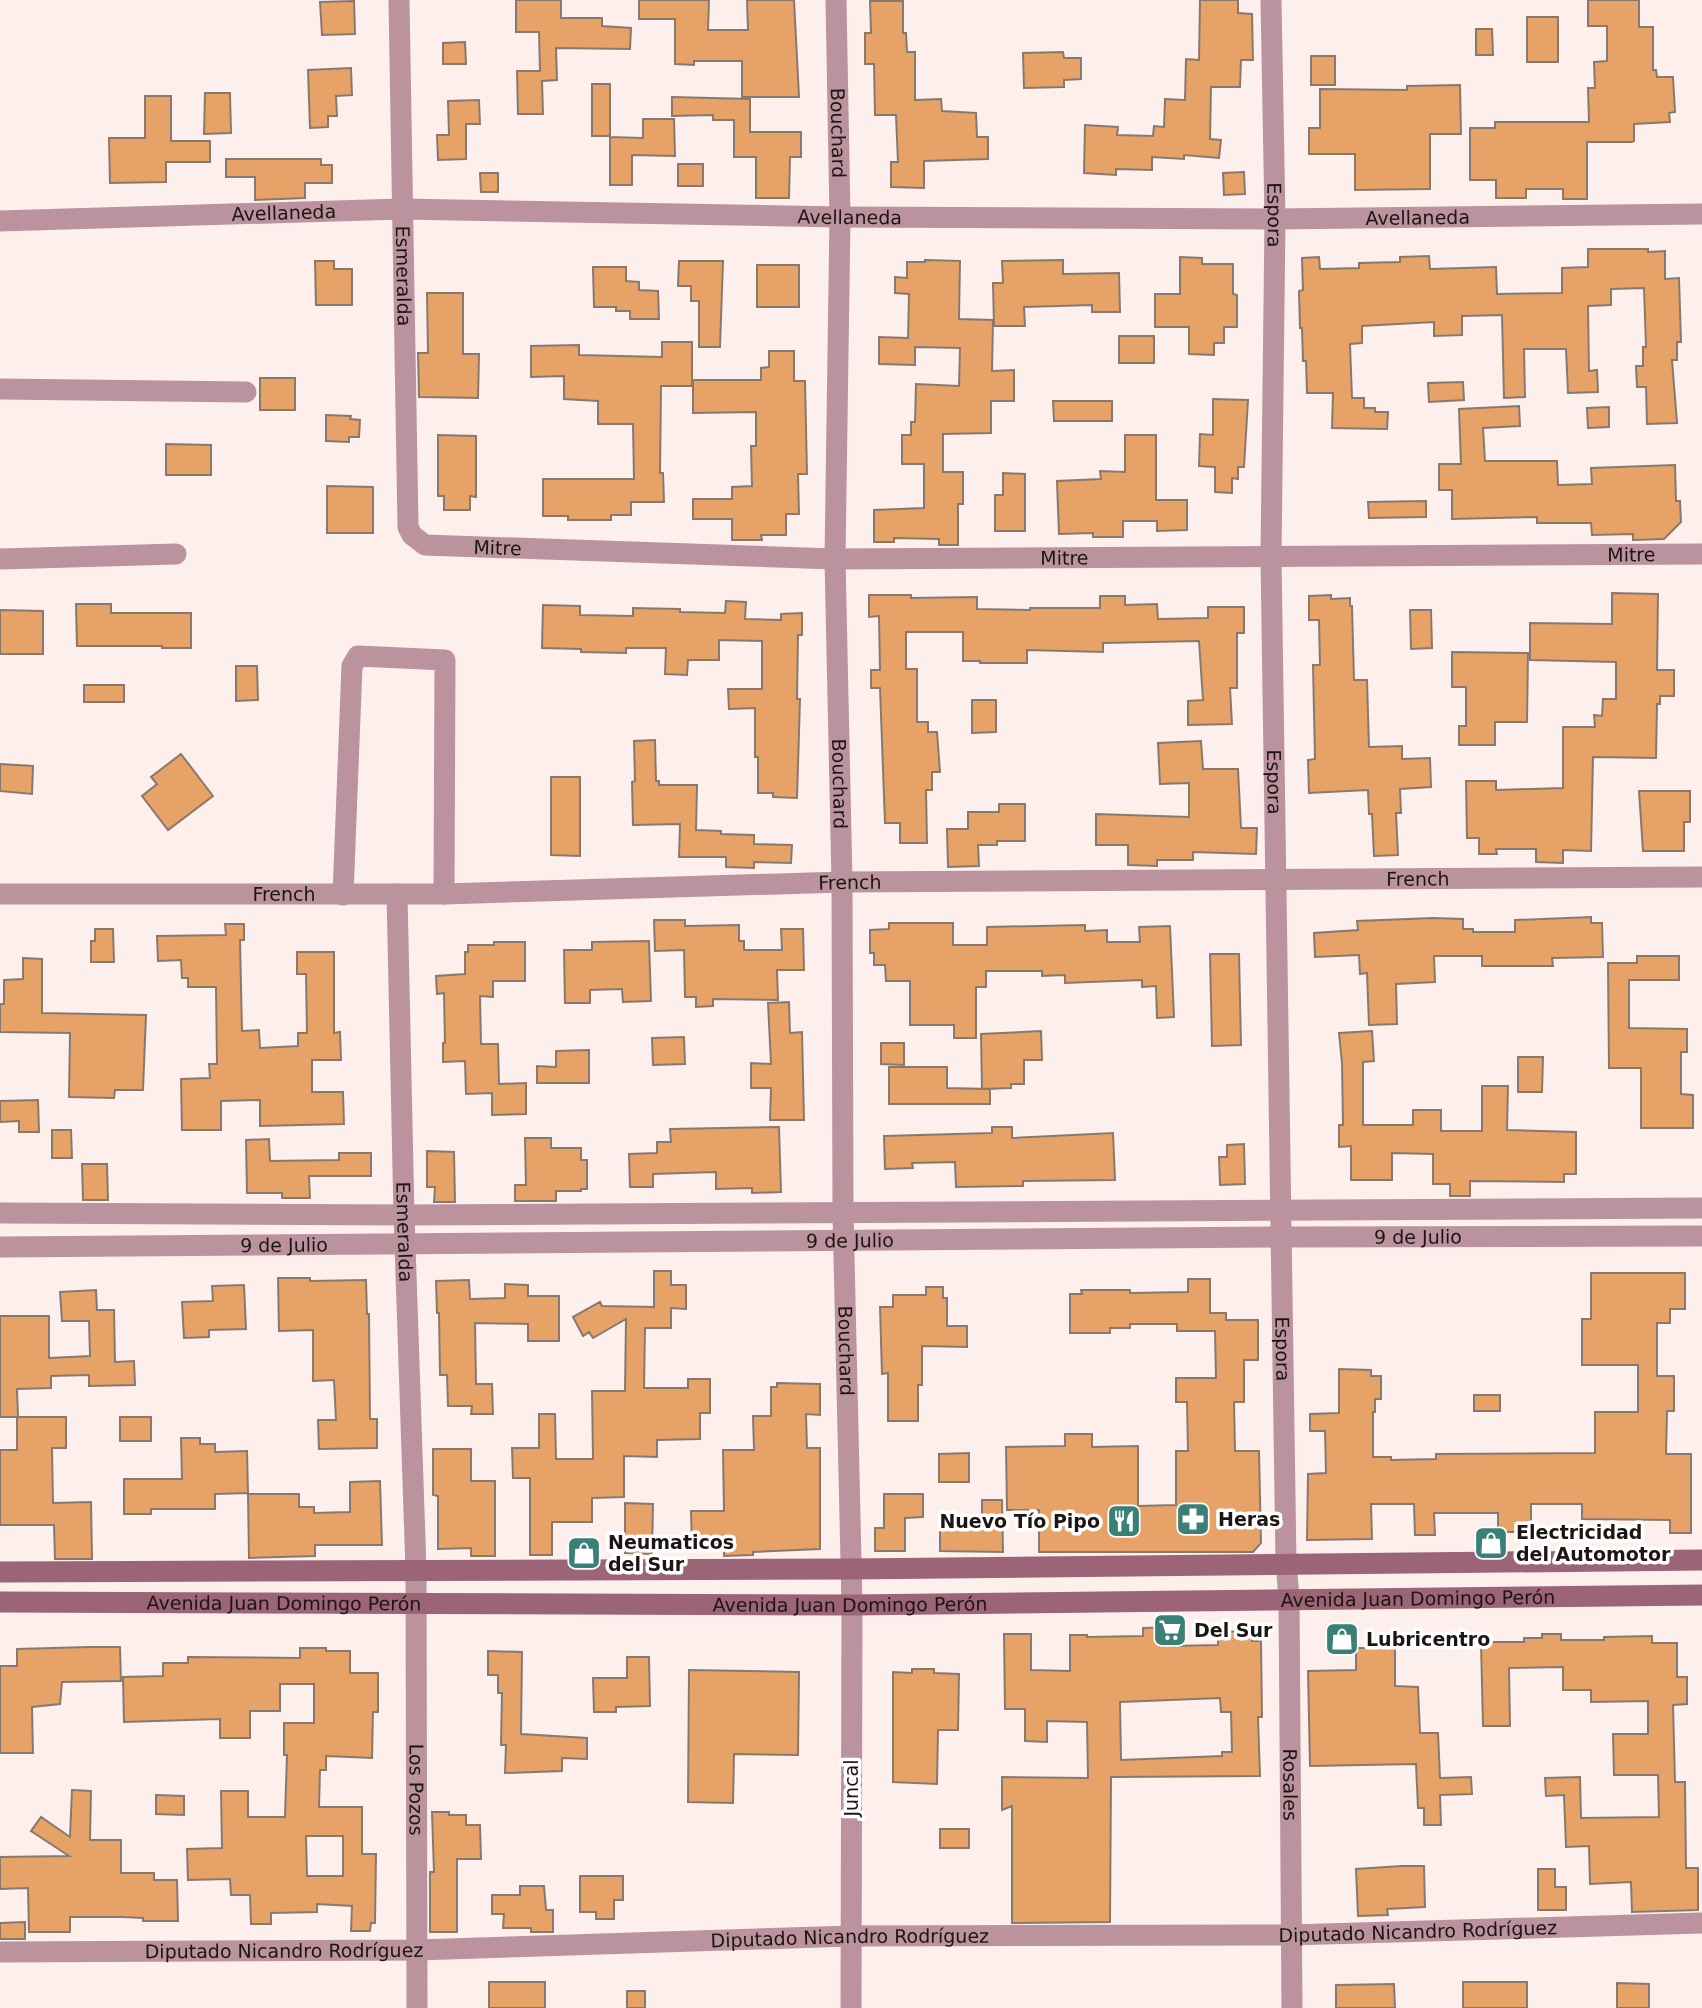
<svg xmlns="http://www.w3.org/2000/svg" width="1702" height="2008" viewBox="0 0 1702 2008" font-family="'DejaVu Sans',sans-serif">
<style>
.building{fill:#e7a268;stroke:#89796d;stroke-width:2;fill-rule:evenodd}
.lines{fill:none;stroke-linecap:round;stroke-linejoin:round}
.street{stroke:#ba939f;stroke-width:21}
.secondary{stroke:#9b6477;stroke-width:21}
.labels{text-anchor:middle;stroke-width:7;stroke-linejoin:round;paint-order:stroke}
.street-label{font-size:19px;fill:#1d1513;stroke:#fff}
.poi-label{font-size:19px;font-weight:bold;fill:#1d1513;stroke:#fff;text-anchor:start}
</style>
<rect width="100%" height="100%" fill="#fdefec"/>
<path class="building" d="M516,0H561V18H602V26L631,28L630,49L556,48L557,80L542,81L543,114H518L517,71H540L539,32H516Z
M639,0H709L708,30H748L747,0H794L799,97H742V61H694V65L675,64V19H639Z
M1200,0H1238V13L1252,14L1253,60H1241L1240,87H1211L1210,139L1221,140L1219,158L1184,155V159L1152,157V170L1116,169V175L1084,173L1085,125L1118,127L1117,135L1153,136L1154,126L1164,127L1165,99L1185,100L1186,59L1199,60Z
M1588,0H1639V27H1653V70H1656L1657,77H1673L1675,112L1669,113L1670,122L1634,124V141L1632,142H1587V199H1563V189H1526V198H1496V180H1470V128H1495V122H1589L1588,88H1595L1594,62L1607,61V26H1588Z
M354,1L355,34L322,35L320,2Z
M870,1H903V33H906L907,52H915V100L941,99L942,111L976,113L977,137H988V159L924,161V188L891,187V162H898L896,115H875L874,64H865V33H871Z
M1527,17H1558V62H1527Z
M1476,29H1492L1493,55H1476Z
M465,42L466,64H443V43Z
M1063,52L1064,58H1081V79L1064,80V87L1024,88L1023,53Z
M1311,56H1335V85H1311Z
M351,68L352,95L336,96L337,116H328V127L310,128L308,70Z
M592,84H610V136H592Z
M1460,85L1461,134H1430V189L1355,190V154H1309V128H1320V89L1407,90V86Z
M205,93H230L231,133L204,134Z
M145,96H171V141H210V162H166V182L110,183L109,138H145Z
M672,97L750,99V132H801V157H790L789,198H756V157H734V120H713V115L672,116Z
M479,100L480,124H466V159L438,160L437,135H449L448,101Z
M643,119H674L675,156L632,155V185H610V137L643,138Z
M226,159H321V165H332V183H305V198L255,200V177H226Z
M678,164H703V186H678Z
M1244,172L1245,194L1224,195L1223,173Z
M480,173H498V192H481Z
M1588,249H1648V252L1665,251V279L1679,278L1681,342H1677V360H1672L1677,423L1647,424L1646,387H1637L1636,366H1643V347H1646L1644,288L1611,289V305L1588,306L1589,371L1597,370L1598,392L1568,393L1566,349H1524L1525,397L1504,398L1502,315L1462,316V335L1434,336V322L1362,326V343L1350,344L1352,398H1364V408H1375V412H1388L1387,429L1332,428L1333,393H1307L1306,361H1303L1302,328H1300L1299,291L1303,290L1302,258L1319,257L1320,269L1359,268V263L1400,262V257L1429,256L1430,269L1496,267L1497,294L1562,293V268L1588,267Z
M1180,257L1202,258V264H1233V294L1237,295V327H1224V343H1214V355L1189,354V327H1155V294H1180Z
M925,260L960,261L959,319L993,320L992,371L1014,370V401H991V433L943,434V472H963V504H958V545H939V539L894,538V542H874V510L924,508V464H902V435H911V422H915L916,384L959,386L960,348L915,347V365L879,364V337L908,338L909,294L895,293V277L907,278V262H925Z
M1063,260V274L1119,273L1120,312H1092V305L1024,307L1025,326H994L993,283H1003L1002,261Z
M315,261H334V269H352V305H316Z
M679,261H723L720,347H699V301H691V286H678Z
M757,265H799V307H757Z
M593,267H626V281L639,282V290L658,291L659,319H630V311H616V307H594Z
M427,293H463V354H479L478,398L419,397L418,353H428Z
M1119,336H1154V363H1119Z
M662,342H692V386H661L660,473H663L664,502H631V515H611V520H568V516H543V479H634L633,424H598V401L564,399V376L531,377V346L579,345V355L662,357Z
M769,351H794V381H805L807,474H798L799,514H786V535H761L762,540H732V519H693V499H732V487L752,486L751,446H756V412L693,413V380H761V368L769,367Z
M260,378H295V410H260Z
M1463,382L1464,400L1429,402L1428,383Z
M1213,399L1248,400L1244,467H1238V479L1232,478V493L1215,492V467L1199,466L1200,434L1213,435Z
M1053,401H1112V421H1054Z
M1519,406L1520,426L1483,428L1485,461H1557L1558,485L1592,484L1591,468L1675,465L1676,501H1680L1681,522L1664,539L1633,540V534L1592,535L1591,523H1537V517L1452,519V490H1439V464H1461L1459,409Z
M1609,407V427L1588,428L1587,408Z
M326,415L351,416L350,419L360,420L359,437H349V442L326,441Z
M438,435L476,436V497L470,496V510H444V496H438Z
M1125,435H1156V500H1187V530L1157,531V521H1123V537H1093V533L1059,534L1057,481L1101,479L1100,471L1125,472Z
M166,444L211,445V475H166Z
M1003,473L1025,474V531H995V495H1003Z
M327,486L373,487V533H327Z
M1426,501V517L1369,518L1368,502Z
M1612,593L1658,594L1657,670H1674V696H1660V704H1657L1656,758L1593,757L1591,851L1563,850V863L1536,862V849H1496L1497,854H1479V838H1467L1466,781H1496V790L1563,788V727H1595L1594,715L1602,716L1603,699H1616V662L1530,660V623L1612,624Z
M869,595H911V598L977,597V609L1030,610V608H1100V596H1125V605L1157,604L1158,619L1208,618V607H1244V633H1237V688H1230L1232,724L1188,725V701L1203,700L1199,641L1103,643V652L1027,650V663H980V661H963V632H906V669H917V722H928V732H937L940,772H932V790H926L927,843H900V823H885L880,688H871V670H880L879,616L869,617Z
M1331,595V599L1350,598V606H1352L1354,680H1367L1369,747L1402,746V759L1430,758L1431,787L1400,789L1401,813H1396L1398,855L1374,856L1372,814H1369L1368,790L1309,793L1308,760L1315,759L1313,665H1320L1319,620H1309V596Z
M726,601L746,602L745,619L781,620V614L802,613V635H798L797,699H800L797,798L773,797V793H758V757H755V708L729,709L728,689H762V641L719,640V660H688L687,675L665,674L666,648H626V653L581,652V649L542,648L543,605L580,606V615L633,616V608L680,609V612L725,613Z
M76,604H111V613H191V648H162V646H77Z
M0,610L43,611V654H0Z
M1410,610H1431L1432,648L1411,649Z
M1452,652L1528,653L1527,722H1495V745H1459V726H1466V687H1452Z
M236,666H257L258,700L236,701Z
M84,685H124V702H84Z
M972,700H996V732L972,733Z
M655,740L656,781H659V785H697L696,830L721,831V834L754,835V844L792,845L791,863L754,862V868L726,867V857H679L680,824L633,825L632,782L635,781L634,741Z
M1201,741L1203,769H1238L1241,828H1257L1256,854L1193,852V860H1157V866L1128,865V845H1096V814L1189,817V783L1160,784L1158,743Z
M181,754L213,796L168,830L142,796L157,784L151,777Z
M0,764L33,766L32,794L0,791Z
M551,777H580V856L551,855Z
M1639,791H1690V822H1684V851H1643Z
M999,804H1025V841H997V845H978L979,866L948,867L947,829H968V812H999Z
M1591,917V923H1602L1603,957L1552,958L1553,966H1482V956H1434L1435,982L1396,984L1397,1024L1369,1025L1367,973L1360,974L1359,955L1315,957L1314,933L1358,930L1357,921L1433,918L1463,919V929H1473V932H1515V920Z
M654,920H685V926L739,925V941H744V950H782L781,929H803L804,970H777L778,1000L713,999V1006L696,1007V997H685L684,950L655,951Z
M889,923H953V945H987V927L1085,925V931L1107,930V942H1140L1139,927L1170,926L1174,1017L1157,1018L1156,986L1142,987V980L1065,983V975L1042,976V971H986V987H976V1038H954V1025H910V981H886L885,965H874V953H870V930L889,929Z
M225,924H244V940H240L242,1031L259,1030L260,1048L298,1046V1033H307L306,974H297V952H334V1033L340,1032L341,1060H312V1092H343L344,1124L260,1126V1100L221,1101V1130H182L181,1079L210,1078L209,1064H217L216,987H188V978H182L181,960L158,961L157,936L226,935Z
M95,929H113L114,962H91V941H95Z
M649,941L651,1001L623,1002L622,989L590,990V1003H565L564,950H592V942Z
M494,942H525V981H493V997L480,996L481,1044H498L499,1084L526,1083V1114L492,1115V1093L466,1094L465,1061L443,1062V1043H445L444,993L437,994L436,976L465,974V952H468V945H494Z
M1210,954H1239L1241,1045L1212,1046Z
M1637,956H1679V980H1629V1028L1687,1029V1052H1681V1094L1693,1095V1128H1641V1068H1609L1608,963H1637Z
M23,958L42,959V1013L146,1015L143,1090H115L114,1098L69,1097L70,1033L0,1032V1004H4V980L23,979Z
M789,1002L790,1033L802,1032L804,1120H770L771,1088H751V1063L771,1064L768,1003Z
M1041,1031L1042,1060H1024V1084H1011V1088L982,1089L981,1034Z
M1372,1031L1374,1061L1363,1062V1125H1413V1110H1441V1131H1482V1086H1508L1507,1130L1576,1132V1174H1564V1182L1470,1181V1196H1450V1184H1433V1154L1392,1153V1180H1351V1146L1339,1147V1125H1343L1342,1063L1339,1033Z
M684,1037L685,1064L653,1065L652,1038Z
M881,1043H904V1065L881,1064Z
M589,1050V1083H537V1066L556,1067V1051Z
M1518,1057H1543L1542,1092H1518Z
M889,1067H947V1088L990,1089V1104H889Z
M38,1100L39,1132H19V1121L0,1122V1101Z
M779,1127L781,1192L752,1193V1188L716,1189V1172L653,1174V1187H630L629,1154L657,1153V1142H671L670,1129Z
M992,1127H1012V1138L1113,1133L1115,1180L1023,1181V1186L956,1187L955,1162L912,1163L913,1168L885,1169L884,1136L992,1133Z
M52,1130H71L72,1158H52Z
M525,1138H551V1148H581V1160H587V1189H581V1191H556V1201H515V1185H526Z
M269,1139L270,1161L339,1160V1153H371V1176H309L310,1198H282V1193H247L246,1140Z
M1244,1144L1245,1184L1220,1185L1219,1157H1227V1145Z
M427,1151L454,1152L455,1202H434L435,1187H427Z
M82,1164H107L108,1200H83Z
M654,1271H671V1285H686V1309L671,1308V1328H645L644,1388H688V1379H710V1413H700V1439L657,1440V1457L624,1456V1497L592,1498V1522H552V1555H530V1478H513L512,1448H539V1414H555L556,1459H593L592,1391H625L626,1319L593,1338L589,1332L583,1336L573,1317L600,1302L602,1306L654,1307Z
M1591,1273H1685V1309H1670V1323H1657V1376H1674V1411H1667L1666,1454H1691V1533H1670V1520L1582,1519V1504H1531V1532H1498V1513H1434L1435,1535H1415L1414,1504H1371L1372,1539L1307,1540L1308,1474L1326,1473L1325,1431H1310V1414L1339,1413V1369L1371,1370V1376H1381V1399H1375V1412H1373V1457H1391V1460L1436,1459V1454L1595,1453V1412H1638V1365H1582V1319H1591Z
M278,1278H310V1281L366,1280L367,1314H369L370,1419H377V1448L319,1449L318,1420H336L334,1380L313,1381V1330L279,1331Z
M1188,1279H1210V1313H1226V1320H1258V1360H1244V1402H1234L1235,1451H1259L1261,1543L1253,1552H1039V1510H1007L1006,1447L1065,1446V1434H1092V1447L1138,1446V1506L1176,1505V1451H1188L1187,1402H1176V1378H1216L1215,1331H1177V1324H1130V1328H1110V1333H1070V1294H1082L1081,1290H1130V1293L1188,1292Z
M469,1280L470,1299L505,1298V1284L528,1285V1296H559V1341H528V1324L475,1323L476,1384H492L493,1414H471L472,1406H448L447,1375H440L439,1313H437L436,1281Z
M244,1285L246,1329L209,1330V1337L184,1338L182,1302L213,1301L212,1286Z
M926,1287H943V1298H947V1326H967V1347L922,1346V1385H918V1421H888V1373L882,1374L880,1307H893V1295H926Z
M96,1290L97,1310H114L115,1362L134,1361L135,1385L89,1386V1375L51,1376V1388L17,1389L18,1417H0V1316H49V1358L90,1356L89,1321H62L60,1292Z
M777,1383L820,1384V1415L806,1414L807,1448H820V1549L753,1552V1555L724,1556V1544H692L691,1511H724L723,1450H754L753,1416H771V1387H777Z
M1474,1395H1500V1411H1474Z
M17,1417H66V1448H52L53,1503L91,1502L92,1559H55L54,1525H0V1450H17Z
M120,1417H151V1441H120Z
M181,1438H200V1444H215V1452L247,1451L248,1493L215,1494V1509H151V1514H124V1479H182Z
M433,1449H471V1481H495V1556H471V1548L438,1549V1496L433,1495Z
M969,1453V1482H939V1454Z
M380,1481L382,1545H315V1556L249,1558L248,1494H299V1507H314V1513L350,1512V1482Z
M884,1494H923V1517L905,1518V1551H875V1528H884Z
M982,1500H1002L1003,1552L940,1551V1517L982,1516Z
M625,1503L653,1504L652,1554L625,1553Z
M1173,1627V1646L1218,1645V1632L1252,1631V1641H1261L1262,1717H1258L1260,1776L1111,1777L1110,1922L1012,1923V1806L1002,1810V1777L1088,1778L1087,1722L1047,1721V1742L1025,1741V1709H1005L1004,1634H1031V1670L1070,1671V1635H1087V1637L1143,1636V1628ZM1220,1698L1221,1712H1231L1232,1752H1222V1756L1121,1760L1120,1702Z
M1542,1634H1561V1640H1604V1637L1652,1636V1643H1677V1677H1687V1704L1673,1705L1675,1782H1685L1686,1868H1698V1910L1632,1912L1631,1882L1590,1884L1589,1846L1566,1847L1564,1795L1546,1796L1545,1778L1580,1777L1581,1818L1659,1817L1658,1775H1614L1613,1734H1648V1701L1591,1702V1690H1563V1667L1509,1668L1510,1726H1483L1481,1642H1524V1638H1542Z
M89,1647H120L121,1681L62,1682L60,1704L32,1707L33,1753H0V1666H17V1649Z
M300,1648H326V1651H350V1673H378V1712H373L372,1758L326,1756V1770H320L319,1807H362V1854H376L375,1923H371L370,1931H351L352,1906L317,1904V1912L271,1913V1924H251L250,1895H231L230,1879L188,1880L187,1849L222,1848L221,1791H248V1817H285L287,1755H284V1723H314V1684H280V1711H250V1738H220V1719L124,1722L123,1677L163,1676V1663H188V1657L300,1658ZM306,1836H343V1876H307Z
M1356,1648H1395V1686L1418,1687L1420,1733H1438L1440,1778L1471,1777L1472,1794L1440,1795L1441,1825H1424V1808H1418L1416,1764L1310,1766L1308,1671L1356,1670Z
M488,1651L522,1652L521,1734L587,1738V1759L562,1758V1771L505,1773L506,1745H501L502,1693H498V1675H488Z
M627,1657H649L650,1706L616,1707V1712H594L593,1678H627Z
M912,1669H934V1673L959,1674L958,1730H938L937,1784L893,1782V1672L912,1673Z
M689,1670L799,1672L798,1755L734,1754L733,1803L688,1802Z
M72,1790L91,1791L90,1840H121V1873H154V1880H177L178,1921H143V1918L123,1917H70V1932H29L28,1888L0,1889V1857L69,1856L31,1831L41,1817L70,1837Z
M156,1795L184,1796V1815L156,1814Z
M432,1812H449V1815H466V1825H480L481,1859H457V1932H430V1872H434Z
M940,1829H969V1848H940Z
M1402,1866H1424L1425,1907L1387,1909L1388,1915L1358,1916L1356,1869Z
M1538,1869H1555V1887H1566V1910H1538Z
M580,1876H623V1900H614V1919H596V1912H580Z
M520,1886H544L546,1910H553V1932H531V1928H503L504,1914H492V1895H520Z
M25,1922V1939H0V1923Z
M489,1982H545V2008H489Z
M1463,1982H1527V2008H1463Z
M1617,1983L1649,1984V2008H1617Z
M1394,1984L1395,2008H1336V1985Z
M627,1991H645V2008H627Z"/>
<g class="lines">
<g class="street">
<path id="s1" d="M399,0L408,527L412,535L425,545L835,559L1702,554"/>
<path id="s2" d="M836,0L840,217L835,559L842,882L843,1213L852,1605L851,2008"/>
<path id="s3" d="M1271,0L1275,219L1271,557L1286,1563L1289,1598L1292,2008"/>
<path id="s4" d="M0,221L401,209L840,217L1275,219L1702,214"/>
<path d="M0,389L246,392"/>
<path d="M0,559L176,554"/>
<path id="s5" d="M0,894H444L842,882L1702,877"/>
<path id="s6" d="M397,894L404,1215L416,1570L417,2008"/>
<path d="M343,895L352,666L358,656L445,660L444,894"/>
<path d="M0,1213L404,1215L1702,1208"/>
<path id="s7" d="M0,1247L1281,1237L1702,1236"/>
<path id="s8" d="M0,1952L417,1950L851,1936L1290,1935L1702,1923"/>
</g>
<g class="secondary">
<path d="M0,1572L851,1569L1702,1560"/>
<path id="s9" d="M0,1602L852,1605L1702,1595"/>
</g>
</g>
<defs>
<g id="pharmacy-square" transform="scale(1.75)"><rect x="-9" y="-9" width="18" height="18" rx="4" fill="#3a8077" stroke="#fff"/><path d="M-2-6h4v4h4v4h-4v4h-4v-4h-4v-4h4Z" fill="#fff"/></g>
<g id="restaurant-square" transform="scale(1.75)"><rect x="-9" y="-9" width="18" height="18" rx="4" fill="#3a8077" stroke="#fff"/><path d="M-5-6h1v4h1v-4h1v4h1v-4h1v5L-1.5 .5V6h-2V.5L-5-1ZM5-6V6H3V1.5H1.5Q1.5-4 5-6Z" fill="#fff"/></g>
<g id="shop-square" transform="scale(1.75)"><rect x="-9" y="-9" width="18" height="18" rx="4" fill="#3a8077" stroke="#fff"/><path d="M-5-2.5h2.3a2.7 3.5 0 0 1 5.4 0H5L5.5 6h-11ZM-1.5-2.5h3a1.5 2.3 0 0 0-3 0Z" fill="#fff"/></g>
<g id="supermarket-square" transform="scale(1.75)"><rect x="-9" y="-9" width="18" height="18" rx="4" fill="#3a8077" stroke="#fff"/><path d="M-6-5.5h2.5l.6 2H6L4.5 2H-2.5L-4.4-4H-6ZM-1.5 3.2a1.3 1.3 0 1 0 .1 0ZM3 3.2a1.3 1.3 0 1 0 .1 0Z" fill="#fff"/></g>
</defs>
<g fill-rule="evenodd">
<use href="#pharmacy-square" x="1193" y="1519"/>
<use href="#restaurant-square" x="1124" y="1521"/>
<use href="#shop-square" x="1491" y="1543"/>
<use href="#shop-square" x="584" y="1553"/>
<use href="#supermarket-square" x="1170" y="1630"/>
<use href="#shop-square" x="1342" y="1639"/>
</g>
<g class="labels">
<g class="street-label">
<text dy="7" stroke="none"><textPath href="#s2" startOffset="133">Bouchard</textPath></text>
<text dy="7" stroke="none"><textPath href="#s4" startOffset="284">Avellaneda</textPath></text>
<text dy="7" stroke="none"><textPath href="#s3" startOffset="215">Espora</textPath></text>
<text dy="7" stroke="none"><textPath href="#s4" startOffset="850">Avellaneda</textPath></text>
<text dy="7" stroke="none"><textPath href="#s4" startOffset="1418">Avellaneda</textPath></text>
<text dy="7" stroke="none"><textPath href="#s1" startOffset="276">Esmeralda</textPath></text>
<text dy="7" stroke="none"><textPath href="#s1" startOffset="625">Mitre</textPath></text>
<text dy="7" stroke="none"><textPath href="#s1" startOffset="1759">Mitre</textPath></text>
<text dy="7" stroke="none"><textPath href="#s1" startOffset="1192">Mitre</textPath></text>
<text dy="7" stroke="none"><textPath href="#s3" startOffset="782">Espora</textPath></text>
<text dy="7" stroke="none"><textPath href="#s2" startOffset="784">Bouchard</textPath></text>
<text dy="7" stroke="none"><textPath href="#s5" startOffset="1418">French</textPath></text>
<text dy="7" stroke="none"><textPath href="#s5" startOffset="850">French</textPath></text>
<text dy="7" stroke="none"><textPath href="#s5" startOffset="284">French</textPath></text>
<text dy="7" stroke="none"><textPath href="#s6" startOffset="338">Esmeralda</textPath></text>
<text dy="7" stroke="none"><textPath href="#s7" startOffset="1418">9 de Julio</textPath></text>
<text dy="7" stroke="none"><textPath href="#s7" startOffset="850">9 de Julio</textPath></text>
<text dy="7" stroke="none"><textPath href="#s7" startOffset="284">9 de Julio</textPath></text>
<text dy="7" stroke="none"><textPath href="#s3" startOffset="1349">Espora</textPath></text>
<text dy="7" stroke="none"><textPath href="#s2" startOffset="1351">Bouchard</textPath></text>
<text dy="7" stroke="none"><textPath href="#s9" startOffset="1418">Avenida Juan Domingo Perón</textPath></text>
<text dy="7" stroke="none"><textPath href="#s9" startOffset="284">Avenida Juan Domingo Perón</textPath></text>
<text dy="7" stroke="none"><textPath href="#s9" startOffset="850">Avenida Juan Domingo Perón</textPath></text>
<text dy="7" stroke="none"><textPath href="#s3" startOffset="1785">Rosales</textPath></text>
<text transform="translate(851 1788) rotate(-90)" y="7">Juncal</text>
<text dy="7" stroke="none"><textPath href="#s6" startOffset="896">Los Pozos</textPath></text>
<text dy="7" stroke="none"><textPath href="#s8" startOffset="1418">Diputado Nicandro Rodríguez</textPath></text>
<text dy="7" stroke="none"><textPath href="#s8" startOffset="850">Diputado Nicandro Rodríguez</textPath></text>
<text dy="7" stroke="none"><textPath href="#s8" startOffset="284">Diputado Nicandro Rodríguez</textPath></text>
</g>
<g class="poi-label">
<text x="1218" y="1526">Heras</text>
<text x="1100" y="1528" text-anchor="end">Nuevo Tío Pipo</text>
<text x="1516" y="1539">Electricidad<tspan x="1516" dy="22">del Automotor</tspan></text>
<text x="608" y="1549">Neumaticos<tspan x="608" dy="22">del Sur</tspan></text>
<text x="1194" y="1637">Del Sur</text>
<text x="1366" y="1646">Lubricentro</text>
</g>
</g>
</svg>
